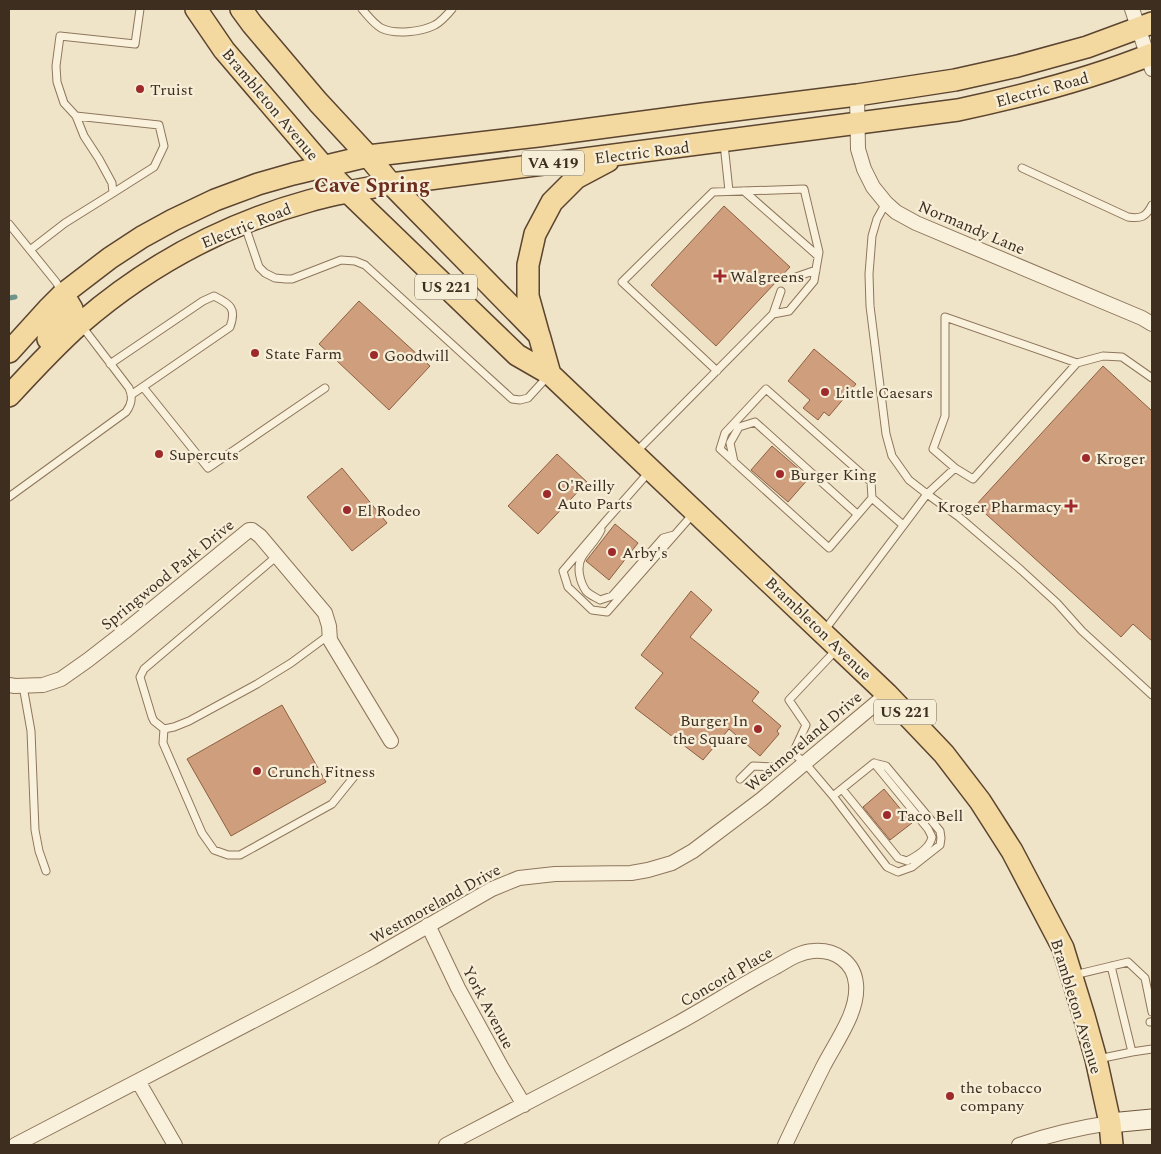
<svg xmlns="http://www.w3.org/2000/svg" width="1161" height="1154" viewBox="0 0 1161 1154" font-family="Spectral,serif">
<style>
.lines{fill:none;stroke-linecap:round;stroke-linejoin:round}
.stream{stroke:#6f938a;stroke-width:5}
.building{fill:#cf9f7d;stroke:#8d5f41}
.lane-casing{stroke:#8d765c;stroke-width:9}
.street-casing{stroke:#8d765c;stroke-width:16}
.secondary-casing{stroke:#6f573f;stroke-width:21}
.primary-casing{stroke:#5b4430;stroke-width:24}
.lane{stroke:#faf1dc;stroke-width:7}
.street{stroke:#faf1dc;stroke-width:14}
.secondary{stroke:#faf1dc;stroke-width:19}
.primary{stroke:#f3d9a0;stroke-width:21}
.poi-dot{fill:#9e2a2b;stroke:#f7eed8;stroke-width:2}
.labels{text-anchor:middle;stroke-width:4.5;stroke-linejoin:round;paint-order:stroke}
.shield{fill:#f7eed8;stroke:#756857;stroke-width:1}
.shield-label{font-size:15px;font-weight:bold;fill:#3d2e20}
.poi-label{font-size:16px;fill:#3d2e20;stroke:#f7eed8;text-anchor:start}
.street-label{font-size:16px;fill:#3d2e20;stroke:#f7eed8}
.district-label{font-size:21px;font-weight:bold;fill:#6b2e1e;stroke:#f7eed8}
</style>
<rect width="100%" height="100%" fill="#f0e4c8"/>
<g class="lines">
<path class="stream" d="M9,298L15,297"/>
</g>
<path class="building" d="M724,206L790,267L716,346L651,285Z
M359,301L430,366L389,410L319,344Z
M814,349L856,384L829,416L824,412L818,420L803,408L810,400L788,381Z
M1103,366L1152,411V641L1133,624L1121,637L976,505Z
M772,446L809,478L788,502L751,470Z
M557,454L587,482L538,534L508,506Z
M342,468L387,523L352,551L307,497Z
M615,524L638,543L609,580L586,561Z
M691,591L712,610L690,637L759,692L752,701L781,726L777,731L779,734L760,756L729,729L703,760L635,708L663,673L641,655Z
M282,705L326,782L231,836L187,759Z
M884,789L912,823L890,840L863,807Z"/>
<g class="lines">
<g class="lane-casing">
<path id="lane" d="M362,9C368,16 373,23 381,28C395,35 421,32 435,25C442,21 447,15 452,9
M76,116L159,125L164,146L154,167L113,193
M724,144L729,191
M1022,168L1128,217C1141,219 1146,217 1152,205
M744,191L818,256
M9,224L56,282L62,292
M245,226L259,267L265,273L275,278L286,279H292L341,260L355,261L365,265L512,399L520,400L528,398L549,375
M30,250L65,223L113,193L112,183L99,159L84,136L76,116L64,103L57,82L56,66L60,36L135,44L140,9
M793,278L816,270
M773,314L781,291
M110,364L203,301L214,296C230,304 237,308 230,327L131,395
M1152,378L1122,357L1103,356L1077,363L973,479L955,468L927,494L959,517L1021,570L1057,603L1082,631L1152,695
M143,387L208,468L325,388
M636,452L773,314L789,311L814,281L819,252L804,189L713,192L622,282L717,371
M734,462L730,443L739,427L755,422L857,514
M955,468L933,449L945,416V317L1077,363
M649,472L604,523L563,571L568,587L592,610L607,612L693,514
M9,497L126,412C132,404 133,397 129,388L81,325
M872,498L871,482L766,389L725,433L720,449L829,548L872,498L903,525
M601,530C596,541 588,547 582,557C576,567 580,582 586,591C590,595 595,597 600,600L612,596L663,538L674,535
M277,556L144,669L140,677L152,717L154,721L164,729L174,727L189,721L257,684L291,663L329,635
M824,631L927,494L909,480L892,456L886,434L870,306L869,274L872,236L877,219L886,203
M23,686L31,731L35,830L39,851L46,871
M164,729L163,743L202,833L214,850L228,855H240L332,804L357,773
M793,753L805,763L833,796L887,867L898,872L912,867L940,845L941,838L940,831L886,766L874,763L833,796
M740,779L753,766L776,767L793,753L806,725L789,700L837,649
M842,789L898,858L907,861C917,856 930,848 932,837L928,829L874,763
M1111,966L1132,1052
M1074,975L1128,962L1145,978L1152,1012
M1150,1022H1152
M1098,1059L1132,1052L1152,1049"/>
</g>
<g class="street-casing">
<path id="street" d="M1132,9L1152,69
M857,95L858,149L864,169L873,187L886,203L896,212L916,223L1142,318L1152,324
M9,685L15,686L43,685L61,679L88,660L124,632L249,530H252L260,536L325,613L329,626L330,640L391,741
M428,925L458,988L502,1068L524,1105
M138,1081L175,1145
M15,1145L301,996L372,958L492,889L519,878L555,874L631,873L648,870L672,863L693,851L762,799L887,694
M446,1145C498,1118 551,1090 603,1063C629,1049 655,1036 680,1022C711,1005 741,985 772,969C785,962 798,952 813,951C835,949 854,962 856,984C859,1012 835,1043 823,1067C810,1093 797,1119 785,1145
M1019,1145C1051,1134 1077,1128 1110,1123"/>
</g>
<g class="secondary-casing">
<path id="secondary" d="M1110,1123L1152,1119"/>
</g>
<g class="primary-casing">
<path id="primary" d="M196,9L224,50L324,167L348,192L517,355L550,374L887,694L944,754L980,801L1012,851L1063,948L1084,1016L1096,1059L1110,1123L1112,1145
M241,9L252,24L318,102L368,156L391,184L539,335L550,374
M538,332L528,296V265L535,234L552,202L576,178L608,161
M48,339L72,309L63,294
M9,352L48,309L63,294L110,258L142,237L173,220L215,200L258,184L293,174L368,156L538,136L703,114L857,95L955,80L1018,66L1087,47L1152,23
M9,396C32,371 55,346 81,323C147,266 225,224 309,201C336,193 364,189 391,184L958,110C1024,96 1090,79 1152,54"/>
</g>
<use href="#lane" class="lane"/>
<use href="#street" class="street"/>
<use href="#secondary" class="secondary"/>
<use href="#primary" class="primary"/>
</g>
<g class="poi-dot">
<circle cx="140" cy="89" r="5"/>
<path d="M717.5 268.5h5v5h5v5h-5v5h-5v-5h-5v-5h5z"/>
<circle cx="255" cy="353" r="5"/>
<circle cx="374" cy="355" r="5"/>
<circle cx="825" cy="392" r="5"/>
<circle cx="159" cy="454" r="5"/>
<circle cx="1086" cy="458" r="5"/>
<circle cx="780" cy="474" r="5"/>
<circle cx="547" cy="494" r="5"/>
<path d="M1068.5 498.5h5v5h5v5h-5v5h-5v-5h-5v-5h5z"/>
<circle cx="347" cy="510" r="5"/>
<circle cx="612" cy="552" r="5"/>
<circle cx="758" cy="729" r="5"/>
<circle cx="257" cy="771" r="5"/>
<circle cx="887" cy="815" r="5"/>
<circle cx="950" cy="1096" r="5"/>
</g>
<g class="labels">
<g class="shield">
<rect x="522" y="150.5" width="62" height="25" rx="4"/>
<rect x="415" y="274.5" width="62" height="25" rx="4"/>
<rect x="874" y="699.5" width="62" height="25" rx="4"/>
</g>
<g class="shield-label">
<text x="553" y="168">VA 419</text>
<text x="446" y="292">US 221</text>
<text x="905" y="717">US 221</text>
</g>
<g class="poi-label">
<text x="150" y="95">Truist</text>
<text x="730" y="282">Walgreens</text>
<text x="265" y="359">State Farm</text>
<text x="384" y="361">Goodwill</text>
<text x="835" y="398">Little Caesars</text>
<text x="169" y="460">Supercuts</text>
<text x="1096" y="464">Kroger</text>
<text x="790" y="480">Burger King</text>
<text x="557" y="491">O'Reilly<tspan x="557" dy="18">Auto Parts</tspan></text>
<text x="1061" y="512" text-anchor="end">Kroger Pharmacy</text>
<text x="357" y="516">El Rodeo</text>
<text x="622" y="558">Arby's</text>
<text x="748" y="726" text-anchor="end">Burger In<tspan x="748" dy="18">the Square</tspan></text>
<text x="267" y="777">Crunch Fitness</text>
<text x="897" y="821">Taco Bell</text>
<text x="960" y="1093">the tobacco<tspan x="960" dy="18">company</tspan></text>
</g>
<g class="street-label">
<text transform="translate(1042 89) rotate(-15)" y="6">Electric Road</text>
<text transform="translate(271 104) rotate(50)" y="6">Brambleton Avenue</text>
<text transform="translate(642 152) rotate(-7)" y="6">Electric Road</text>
<text transform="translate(246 225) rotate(-22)" y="6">Electric Road</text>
<text transform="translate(972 227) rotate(23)" y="6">Normandy Lane</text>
<text transform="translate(167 574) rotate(-39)" y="6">Springwood Park Drive</text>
<text transform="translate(819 628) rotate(44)" y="6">Brambleton Avenue</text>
<text transform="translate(803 741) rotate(-40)" y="6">Westmoreland Drive</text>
<text transform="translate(435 903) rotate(-29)" y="6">Westmoreland Drive</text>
<text transform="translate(726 976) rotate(-30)" y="6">Concord Place</text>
<text transform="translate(1077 1006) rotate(73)" y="6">Brambleton Avenue</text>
<text transform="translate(489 1007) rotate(62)" y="6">York Avenue</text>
</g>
<g class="district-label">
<text x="372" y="192">Cave Spring</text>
</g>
</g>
<rect width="1161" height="1154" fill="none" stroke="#3d2e20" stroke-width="20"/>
</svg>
